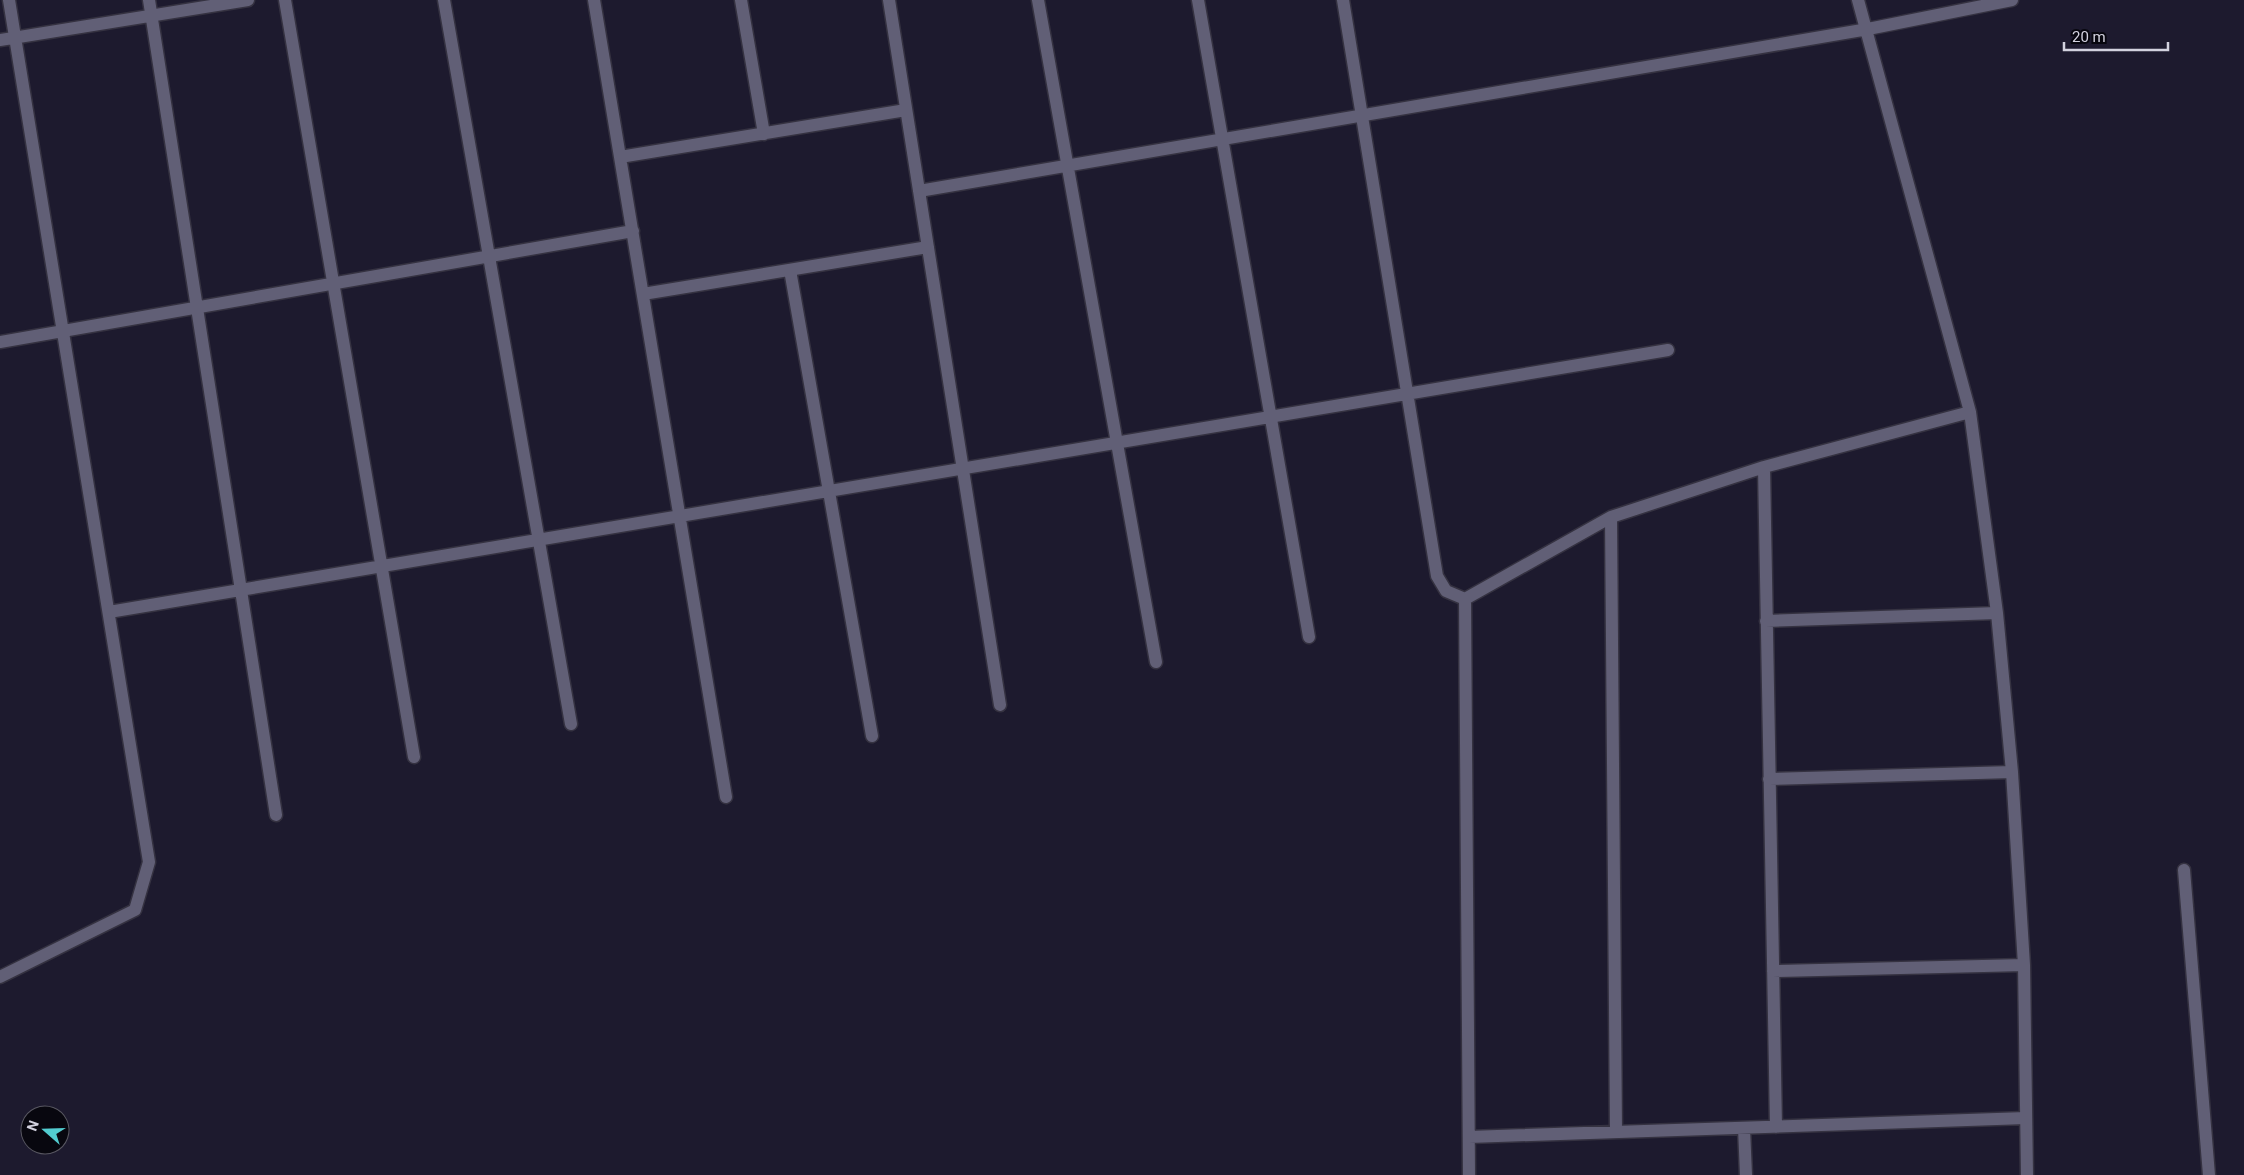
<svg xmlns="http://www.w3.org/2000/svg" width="2244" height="1175" font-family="Roboto,sans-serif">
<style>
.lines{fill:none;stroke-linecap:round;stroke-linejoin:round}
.street-casing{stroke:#353241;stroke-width:15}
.street{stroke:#615f76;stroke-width:12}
</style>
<rect width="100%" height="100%" fill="#1d1a2e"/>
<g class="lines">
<g class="street-casing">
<path id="street" d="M149,0L276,815
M285,0L414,757
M444,0L571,724
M594,0L726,797
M741,0L764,134
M889,0L1000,705
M1038,0L1156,662
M1198,0L1309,637
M1343,0L1437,576L1446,591L1465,599L1611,517L1764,467L1970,412
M1858,0L1970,412L1997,613L2012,772L2024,965L2027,1175
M0,40L248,0
M620,157L906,110
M919,191L1868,29L2012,0
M790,270L872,736
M643,294L928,247
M0,342L633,231
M1764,467L1776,1127
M1611,517L1616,1132
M1465,599L1469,1175
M109,612L1668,350
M1766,621L1997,613
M1769,779L2012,772
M2184,870L2209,1175
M1773,971L2024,965
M0,977L135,910L149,862L9,0
M1744,1128L1746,1175
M1469,1137L2026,1118"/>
</g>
<use href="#street" class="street"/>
</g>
<g transform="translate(45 1130) rotate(290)"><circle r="24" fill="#08070f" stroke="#595862"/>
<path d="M0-4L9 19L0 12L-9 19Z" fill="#52ccd0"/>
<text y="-8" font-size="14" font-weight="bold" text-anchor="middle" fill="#d3d2df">N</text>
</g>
<path d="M2064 42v8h104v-8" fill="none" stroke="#d3d2df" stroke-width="2.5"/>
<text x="2072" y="42" font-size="15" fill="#d3d2df" stroke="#08070f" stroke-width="4" paint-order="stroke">20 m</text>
</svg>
